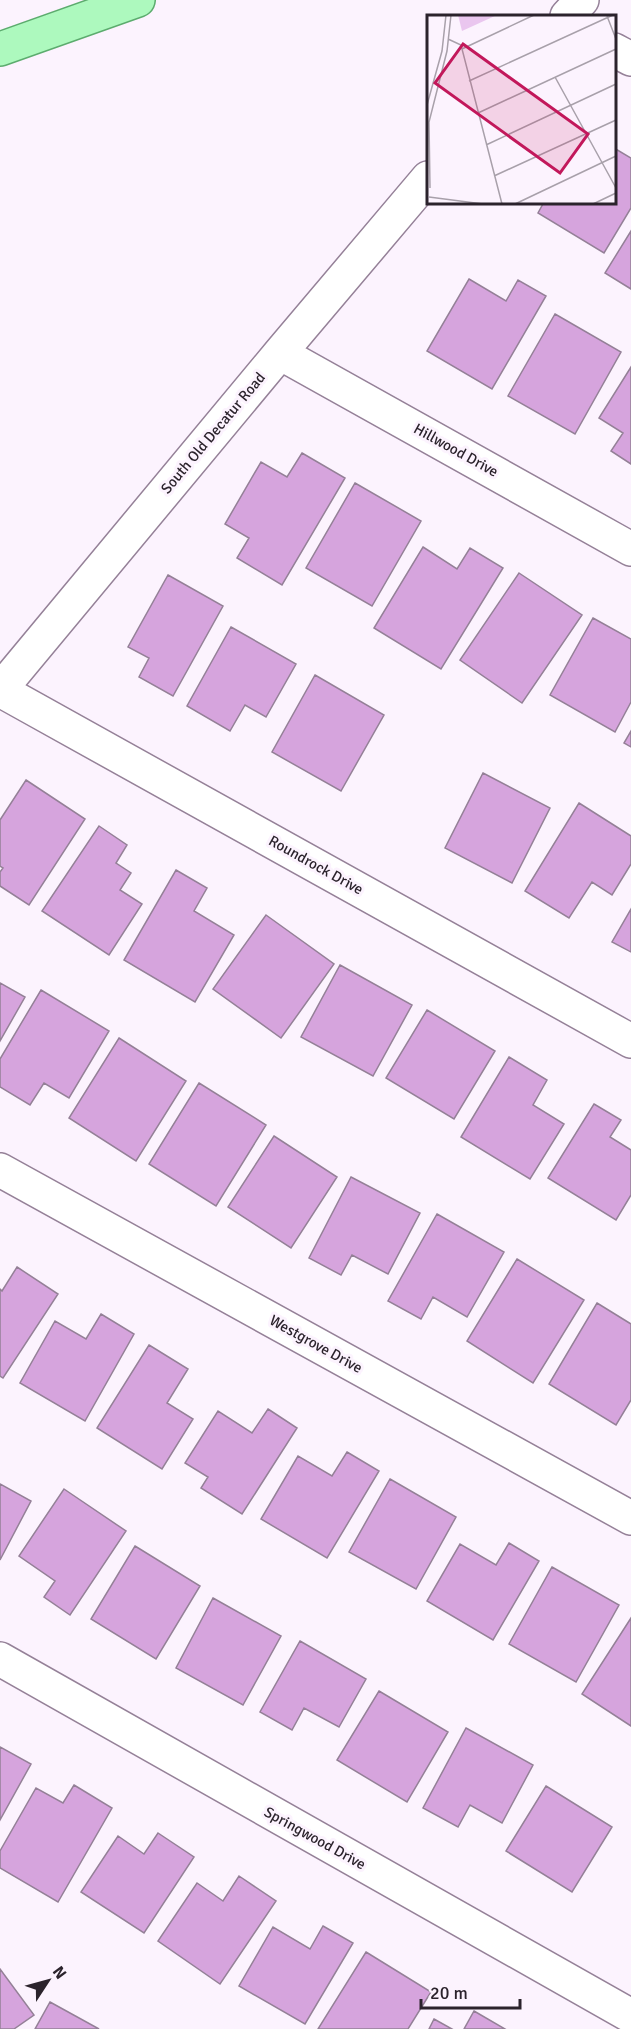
<svg xmlns="http://www.w3.org/2000/svg" width="631" height="2029" font-family="Signika,sans-serif">
<style>
.building{fill:#d6a4dd;stroke:#948097;stroke-width:1.5}
.lines{fill:none;stroke-linecap:round;stroke-linejoin:round}
.minor-casing{stroke:#958198;stroke-width:36}
.major-casing{stroke:#5cac6e;stroke-width:36}
.minor{stroke:#fff;stroke-width:33}
.major{stroke:#adf9be;stroke-width:33}
.labels{text-anchor:middle;dominant-baseline:central;stroke-width:6;stroke-linejoin:round;paint-order:stroke}
.street-label{font-size:15px;fill:#2b232c;stroke:#fcf3fe}
.inset-road{fill:none;stroke:#a8a0aa;stroke-width:1.5}
.view{fill:#c2185b;fill-opacity:0.15;stroke:#c2185b;stroke-width:3}
.inset-edge{fill:none;stroke:#2b232c;stroke-width:3}
</style>
<rect width="100%" height="100%" fill="#fcf3fe"/>
<path class="building" d="M614,148L631,158V208L604,253L538,213L544,202H614Z
M631,231V289L605,273Z
M469,279L506,301L518,280L546,296L492,389L427,351Z
M555,314L621,352L575,434L508,396Z
M631,367V464L611,451L623,433L599,418Z
M302,453L345,478L282,585L237,558L249,538L225,524L261,462L287,477Z
M355,483L421,521L372,606L306,568Z
M423,547L457,569L470,548L503,568L441,669L374,628Z
M519,573L582,615L522,703L460,660Z
M168,575L223,606L173,696L139,677L149,658L128,647Z
M593,618L631,639V702L615,732L550,695Z
M231,627L296,664L266,717L245,705L230,731L187,706Z
M315,675L384,715L341,791L272,752Z
M631,731V747L624,743Z
M483,773L550,808L512,883L445,848Z
M26,780L85,819L29,905L0,886V872L3,868L0,866V820Z
M579,803L631,836V864L612,895L592,882L569,918L525,891Z
M99,826L127,845L116,863L131,873L120,890L142,904L109,955L42,911Z
M176,870L207,888L194,911L234,935L195,1002L124,960Z
M631,909V952L612,942Z
M266,915L334,964L281,1038L213,989Z
M340,965L412,1005L373,1076L301,1037Z
M0,983L25,997L0,1041Z
M41,990L109,1031L69,1098L44,1083L30,1105L0,1087V1059Z
M427,1010L495,1051L454,1119L386,1078Z
M119,1038L186,1081L136,1161L69,1118Z
M509,1057L547,1080L533,1105L564,1124L530,1179L461,1137Z
M199,1083L266,1125L216,1206L149,1164Z
M594,1104L621,1120L610,1137L631,1150V1195L616,1220L548,1178Z
M274,1136L337,1177L291,1248L228,1207Z
M351,1177L420,1213L388,1274L352,1255L341,1275L309,1258Z
M437,1214L504,1252L467,1317L433,1297L421,1319L388,1301Z
M517,1259L584,1300L533,1383L467,1341Z
M17,1267L58,1294L3,1378L0,1376V1289L2,1291Z
M597,1303L631,1324V1400L616,1425L549,1384Z
M101,1314L134,1334L85,1421L20,1383L55,1321L86,1339Z
M149,1345L188,1369L167,1403L193,1419L162,1469L97,1428Z
M268,1409L297,1428L242,1514L201,1488L208,1477L185,1463L218,1411L252,1433Z
M347,1452L379,1471L327,1558L261,1519L298,1456L332,1476Z
M390,1479L456,1517L416,1589L349,1552Z
M0,1484L31,1501L0,1560Z
M64,1489L126,1531L70,1615L44,1597L55,1581L19,1556Z
M509,1543L539,1561L493,1640L427,1601L460,1544L496,1565Z
M135,1546L200,1586L156,1659L91,1619Z
M552,1567L619,1605L576,1682L509,1644Z
M213,1598L281,1636L243,1705L176,1668Z
M631,1618V1726L582,1694Z
M300,1641L366,1679L339,1727L304,1708L292,1730L260,1712Z
M379,1691L448,1732L407,1802L337,1760Z
M466,1728L533,1765L502,1823L470,1805L458,1827L423,1808Z
M0,1747L31,1764L0,1820Z
M74,1785L112,1808L58,1902L0,1868V1851L36,1788L63,1803Z
M546,1786L612,1827L572,1892L506,1851Z
M158,1833L194,1857L144,1933L81,1892L118,1836L144,1854Z
M239,1876L276,1901L220,1984L158,1941L197,1883L223,1901Z
M323,1926L353,1943L305,2024L239,1986L273,1927L310,1949Z
M366,1952L431,1992L408,2029H318Z
M0,1969L34,2015L14,2029H0Z
M50,2002L99,2029H35Z
M474,2011L505,2029H464Z
M434,2019L452,2029H429Z"/>
<g class="lines">
<g class="minor-casing">
<path id="minor" d="M567,16L582,0
M614,50L631,59
M280,353L631,549
M0,690L631,1041
M0,690L280,353L428,178
M0,1170L631,1518
M0,1659L631,2016"/>
</g>
<g class="major-casing">
<path id="major" d="M0,49L138,0"/>
</g>
<use href="#minor" class="minor"/>
<use href="#major" class="major"/>
</g>
<g class="labels">
<g class="street-label">
<text transform="translate(213 433) rotate(-50)">South Old Decatur Road</text>
<text transform="translate(456 450) rotate(29)">Hillwood Drive</text>
<text transform="translate(316 865) rotate(29)">Roundrock Drive</text>
<text transform="translate(316 1344) rotate(29)">Westgrove Drive</text>
<text transform="translate(315 1838) rotate(29)">Springwood Drive</text>
</g>
</g>
<g transform="translate(427 15)">
<rect width="189" height="189" fill="#fcf3fe"/>
<path d="M31,0H70L35,16Z" fill="#eac6ef"/>
<path class="inset-road" d="M180,1L189,24M21,24L34,30L75,189M35,34L107,0M128,62L189,173M42,66L186,0M0,90L15,36L19,0M51,98L189,34M59,130L189,69M67,161L189,105M3,173L2,107L20,36L24,0M2,182L56,189M88,189L189,141M166,189L189,178"/>
<path class="view" d="M36,29L161,119L133,158L8,68Z"/>
<rect width="189" height="189" class="inset-edge"/>
</g>
<g transform="translate(48 1981) rotate(54)" stroke="#fcf3fe" stroke-width="4.5" paint-order="stroke">
<path d="M0-4.5L10 22L0 15L-10 22Z" fill="#2b232c"/>
<text y="-9" font-size="16" font-weight="bold" text-anchor="middle" fill="#2b232c">N</text>
</g>
<path d="M421 1999v9h99v-9" fill="none" stroke="#2b232c" stroke-width="3"/>
<text x="430" y="1999" font-size="18" fill="#2b232c" stroke="#fcf3fe" stroke-width="4.5" paint-order="stroke">20 m</text>
</svg>
